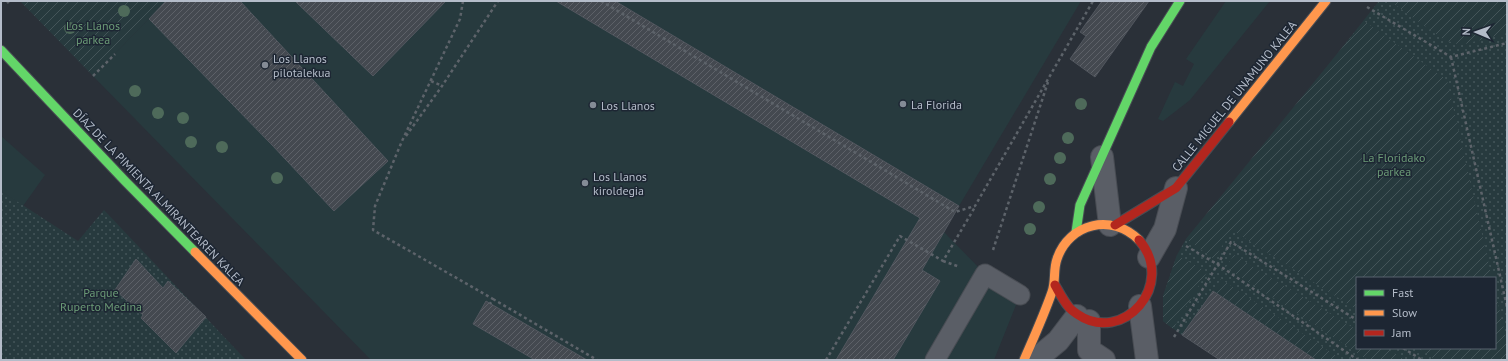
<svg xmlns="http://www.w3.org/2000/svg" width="1508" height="361" font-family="'PT Sans',sans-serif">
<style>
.grass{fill:#273a3e}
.park{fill:url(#park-dots);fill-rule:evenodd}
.garden{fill:url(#garden-furrows)}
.building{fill:url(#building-hatch);stroke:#52575f}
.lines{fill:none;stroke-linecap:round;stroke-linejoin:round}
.lane-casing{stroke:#484c53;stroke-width:21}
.street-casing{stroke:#484c53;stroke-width:24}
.fast-casing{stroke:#484c53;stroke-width:11}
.slow-casing{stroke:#484c53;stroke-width:11}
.jam-casing{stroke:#484c53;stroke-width:11}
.path{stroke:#5d636a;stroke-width:2.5;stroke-dasharray:3 3;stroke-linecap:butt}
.lane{stroke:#5a5e66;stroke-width:19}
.street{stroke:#5a5e66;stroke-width:22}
.fast{stroke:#63d668;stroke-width:9}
.slow{stroke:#ff974d;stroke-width:9}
.jam{stroke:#b3261e;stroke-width:9}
.tree{fill:#4e6a5a}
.poi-dot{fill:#848b96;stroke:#1d2633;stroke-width:1.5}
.labels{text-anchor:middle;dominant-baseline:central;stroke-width:3;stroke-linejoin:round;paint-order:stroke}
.park-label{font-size:12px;fill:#6b9a76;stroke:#1d2633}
.poi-label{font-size:12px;fill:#b4bcc9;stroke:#1d2633;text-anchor:start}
.street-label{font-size:12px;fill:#b4bcc9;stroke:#1d2633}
</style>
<defs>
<pattern id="park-dots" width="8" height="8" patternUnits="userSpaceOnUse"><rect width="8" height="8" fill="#273a3e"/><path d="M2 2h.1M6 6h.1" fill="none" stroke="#445559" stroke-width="1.8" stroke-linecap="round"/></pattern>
<pattern id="garden-furrows" width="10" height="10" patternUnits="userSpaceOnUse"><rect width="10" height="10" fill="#273a3e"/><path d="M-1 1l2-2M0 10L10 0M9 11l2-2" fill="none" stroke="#445559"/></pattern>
<pattern id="building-hatch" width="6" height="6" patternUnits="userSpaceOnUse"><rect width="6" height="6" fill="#444950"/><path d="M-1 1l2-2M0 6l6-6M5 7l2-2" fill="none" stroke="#5d6168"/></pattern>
</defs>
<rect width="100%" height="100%" fill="#2a3038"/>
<path class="grass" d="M166,1H556L944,232L985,274L1020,295L994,360H371L93,76Z
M615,1H1081L959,206Z
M1226,1H1270L1190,100L1163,121L1158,119L1175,82L1183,86L1194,64L1186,59Z
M1,136L45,175L23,206L1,191Z"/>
<path class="park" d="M1379,1H1507V360H1316L1213,291L1182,335L1163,321V296L1177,255L1186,239L1272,136ZM1357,278H1495V348H1357Z
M1,191L78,241L104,210L246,360H1Z"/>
<path class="garden" d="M20,1H166L93,76Z
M1390,1H1507V33L1461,45L1444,40Z
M1364,21L1447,80L1492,278H1357V310L1232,230L1214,259L1186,239Z
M1177,255L1207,272L1173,329L1163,321V296Z
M1234,255L1357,330V348H1386L1406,360H1368L1226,267Z
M1221,279L1342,360H1316L1213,291Z
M1495,290L1507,342V360H1436L1417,348H1495Z"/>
<path class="building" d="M166,1H240L388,161L334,211L272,145L149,19Z
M295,1H446L373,76Z
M556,1H615L959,206L922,270L940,281L893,360H836L920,218Z
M1102,1H1149L1095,77L1070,59L1086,36L1080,32Z
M136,259L163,288L168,281L206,317L176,353L141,318L143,315L115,290Z
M1213,291L1316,360H1220L1182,335Z
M486,301L587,360H535L473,324Z"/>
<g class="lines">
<g class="lane-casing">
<path id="lane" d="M935,360L985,274L1020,295"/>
</g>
<g class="street-casing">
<path id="street" d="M1102,157L1110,225
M1149,257L1165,229L1176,188
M1140,306L1147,360
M1089,321V350L1104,360
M1035,360L1058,341L1077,316"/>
</g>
<g class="fast-casing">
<path id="fast" d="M1,50L125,181L195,252
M1076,232L1080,205L1151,47L1180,1"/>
</g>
<g class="slow-casing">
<path id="slow" d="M1229,122L1326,1
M195,252L302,360
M1024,360C1034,337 1044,315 1052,292C1056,281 1053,270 1057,259C1069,223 1112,213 1139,240"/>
</g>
<g class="jam-casing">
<path id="jam" d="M1115,225L1176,188L1229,122
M1055,285C1059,292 1063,300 1068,306C1070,309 1074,312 1077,314C1123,346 1177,284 1139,240"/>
</g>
<path class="path" d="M463,1L460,19L402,141L375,206L373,230L493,299L490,304
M601,1L955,212L975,206L1093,1
M7,3L9,1
M1367,7L1451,57L1507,43
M1451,57L1507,307
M93,76L115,54
M431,81L442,86
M406,136L442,86L498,1
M1186,246L1217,264L1358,360
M993,250L1048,82
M943,261L960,267
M493,299L597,360
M1174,337L1231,242L1357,320
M1403,348L1422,360
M826,360L900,236L943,261L975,207"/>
<use href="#lane" class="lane"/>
<use href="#street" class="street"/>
<use href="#fast" class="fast"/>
<use href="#slow" class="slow"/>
<use href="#jam" class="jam"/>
</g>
<g class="tree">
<circle cx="124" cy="11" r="6"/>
<circle cx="70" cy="28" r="6"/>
<circle cx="135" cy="91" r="6"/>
<circle cx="1081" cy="104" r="6"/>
<circle cx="158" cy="113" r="6"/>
<circle cx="183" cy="118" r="6"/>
<circle cx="1068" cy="138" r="6"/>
<circle cx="191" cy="142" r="6"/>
<circle cx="222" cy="147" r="6"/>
<circle cx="1060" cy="158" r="6"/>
<circle cx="277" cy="178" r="6"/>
<circle cx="1050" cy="179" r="6"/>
<circle cx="1039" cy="207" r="6"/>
<circle cx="1030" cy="229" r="6"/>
</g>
<g class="poi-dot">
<circle cx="265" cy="65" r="4"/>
<circle cx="903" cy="104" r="4"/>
<circle cx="593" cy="105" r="4"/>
<circle cx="585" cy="183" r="4"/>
</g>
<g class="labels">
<g class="park-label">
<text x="93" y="25">Los Llanos<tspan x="93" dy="14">parkea</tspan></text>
<text x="1394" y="157">La Floridako<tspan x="1394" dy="14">parkea</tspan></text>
<text x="101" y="292">Parque<tspan x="101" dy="14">Ruperto Medina</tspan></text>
</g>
<g class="poi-label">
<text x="273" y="58">Los Llanos<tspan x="273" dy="14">pilotalekua</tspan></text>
<text x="911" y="104">La Florida</text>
<text x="601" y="105">Los Llanos</text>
<text x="593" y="176">Los Llanos<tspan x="593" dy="14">kiroldegia</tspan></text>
</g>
<g class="street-label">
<text transform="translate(1234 96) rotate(-51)">CALLE MIGUEL DE UNAMUNO KALEA</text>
<text transform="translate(159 197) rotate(46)">DÍAZ DE LA PIMIENTA ALMIRANTEAREN KALEA</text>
</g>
</g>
<rect width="1508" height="361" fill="none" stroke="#b4bcc9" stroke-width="4"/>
<rect x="1356" y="277" width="140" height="72" fill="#1d2633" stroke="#59626f"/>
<rect x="1364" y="290" width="20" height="6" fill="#63d668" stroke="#59626f"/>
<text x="1392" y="297" font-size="12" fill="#b4bcc9">Fast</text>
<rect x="1364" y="310" width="20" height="6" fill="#ff974d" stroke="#59626f"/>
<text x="1392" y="317" font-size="12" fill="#b4bcc9">Slow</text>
<rect x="1364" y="330" width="20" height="6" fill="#b3261e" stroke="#59626f"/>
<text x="1392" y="337" font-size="12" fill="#b4bcc9">Jam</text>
<g transform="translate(1476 32) rotate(272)" stroke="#1d2633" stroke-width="3" paint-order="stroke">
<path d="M0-3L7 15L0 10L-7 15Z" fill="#b4bcc9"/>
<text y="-6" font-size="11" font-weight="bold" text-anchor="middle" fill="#b4bcc9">N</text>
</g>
</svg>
